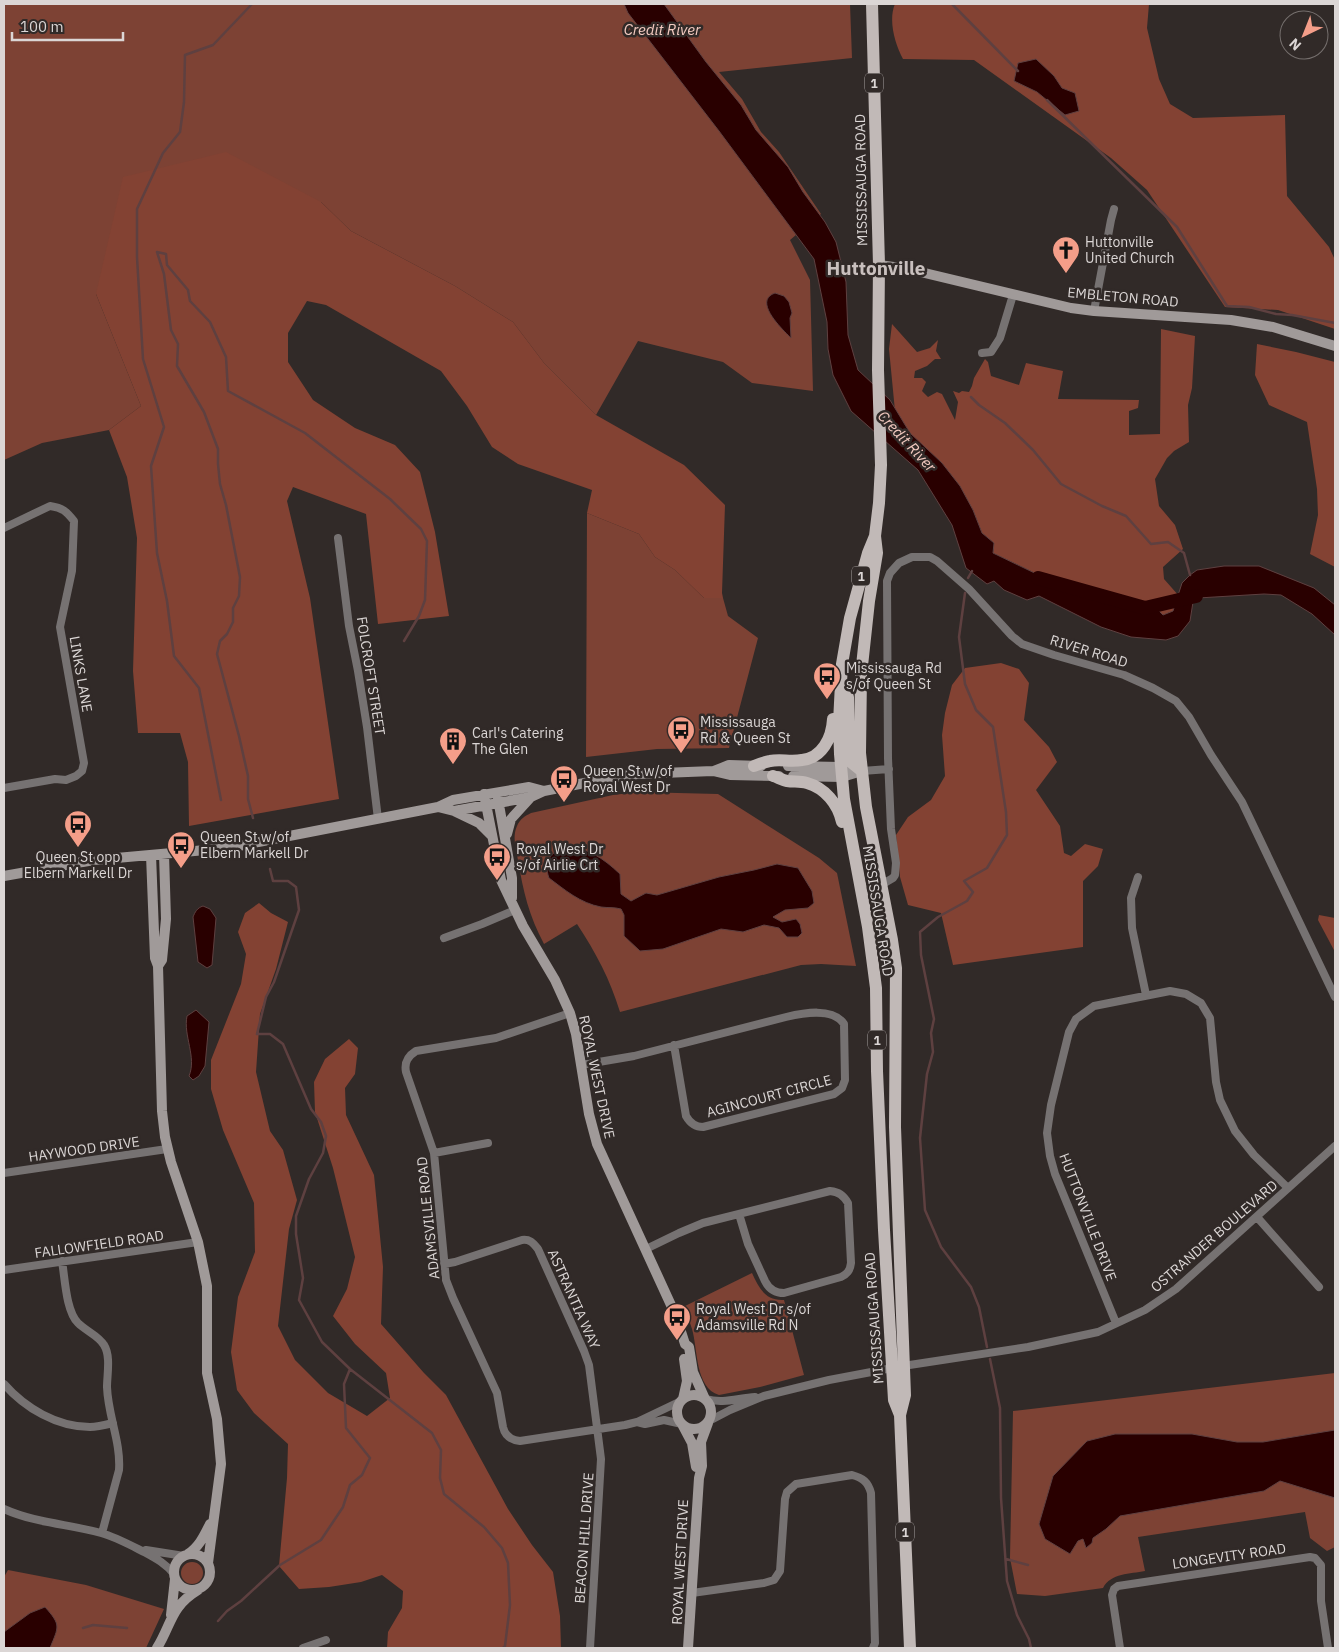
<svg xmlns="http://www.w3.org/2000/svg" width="1339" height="1652" font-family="'IBM Plex Sans',sans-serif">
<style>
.green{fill:#7d4234}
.forest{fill:#834233}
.water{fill:#290000;stroke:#5e4040}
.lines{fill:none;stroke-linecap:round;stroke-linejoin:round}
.stream{stroke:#5e4040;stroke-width:2.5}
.river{stroke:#290000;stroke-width:14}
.street{stroke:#767272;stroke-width:8}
.secondary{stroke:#a09a99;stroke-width:10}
.primary{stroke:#c1b9b7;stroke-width:12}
.labels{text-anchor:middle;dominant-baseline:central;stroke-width:5;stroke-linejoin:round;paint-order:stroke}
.shield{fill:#312a28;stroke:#a8a2a1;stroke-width:1}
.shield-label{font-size:12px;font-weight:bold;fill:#dbd6d5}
.street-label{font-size:14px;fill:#dbd6d5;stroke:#312a28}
.poi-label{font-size:14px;fill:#dbd6d5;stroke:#312a28;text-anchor:start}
.water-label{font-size:15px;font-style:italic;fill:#f3cac0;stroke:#312a28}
.district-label{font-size:19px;font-weight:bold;fill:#c9c0be;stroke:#312a28}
</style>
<rect width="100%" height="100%" fill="#312a28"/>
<path class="green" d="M4,4H850L852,58L719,72L742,99L761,132L779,152L821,214L790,240L810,280L813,391L752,383L723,362L638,341L596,415L544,363L513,322L455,286L351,231L321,202L96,294L141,406L109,430L42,443L4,460Z
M587,513L639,534L655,557L675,570L704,598H723L728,616L758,638L729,748L657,749L586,757Z
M638,792L718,794L819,858L837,873L856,966L821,964L801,965L620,1012C610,979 596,953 577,924L544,944C529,916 523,891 518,860C516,849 512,837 517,826C520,819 525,816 531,813L613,795Z
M752,1273C759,1288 765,1301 784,1300L804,1375L760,1387L719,1395C695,1388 698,1349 692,1329C690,1322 686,1314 683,1307Z
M1335,1373V1547L1327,1551L1310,1538L1305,1512L1138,1537L1145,1571C1130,1574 1111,1573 1103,1588L1045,1596L1017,1594L1010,1558L1013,1411Z
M181 1573a11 11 0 1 1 22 0a11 11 0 1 1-22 0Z
M8,1570L86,1585L164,1609L146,1648H4V1577Z"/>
<path class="forest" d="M895,4H1149L1147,28L1159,79L1170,104L1193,118L1285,115L1287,196L1329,247L1335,260V329L1278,310L1225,307L1147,190L1111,158L974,60L903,59C895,44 888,20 895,4Z
M226,152L321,202L351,231L455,286L513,322L544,363L596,415L684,465L725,505L722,593L723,598H704L675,570L655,557L639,534L587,513L592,490L518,464L492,447L467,406L441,371L326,305L307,301L288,333V362L313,400L355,428L395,445L420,472L435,532L449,616L378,624L366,514L293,487L287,501L310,598L339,799L189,826L188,762L180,733H138L133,671L137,538L127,477L109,430L141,406L96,294L123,177Z
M892,324L917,352L930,348L938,340L936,351L941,359H935L927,366L915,371L914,378H922L926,382L922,391L928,397L937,392L942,394L955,420L958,402L953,391L959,393L962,391L969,392L972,386L974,378L985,359L988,362L991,376L1019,385L1026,363L1063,371L1058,399L1139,400L1138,408L1129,411V435L1160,434L1161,329L1195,336L1192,388L1188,405L1189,442L1174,451L1167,458L1155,479L1159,506L1175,525L1183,549L1163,567L1164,579L1179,596L1173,612L1163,615L1158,610L1136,606L1099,591H1072L993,553L994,543L982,533L973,510L942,463L910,434L895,411L889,349Z
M1257,344L1296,352L1335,362V567L1310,554L1318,515L1317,489L1307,422L1269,405L1255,375Z
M1001,663L1019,669L1029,683L1024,720L1049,747L1057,762L1036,790L1060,826L1064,853L1071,856L1085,844L1103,849L1098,866L1083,881V947L953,965L941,913L908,905L900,877L896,835L908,817L931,800L945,776L942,735L945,713L952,685L965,668Z
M259,903L271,913L288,922L276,969L260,1014L256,1072L270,1131L283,1150L297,1200L289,1229L278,1326L295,1360L328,1393L367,1416L390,1398L386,1373L355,1344L333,1316L347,1289L355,1257L333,1168L315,1112L314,1082L325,1059L349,1039L358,1048L355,1074L345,1088L346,1115L374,1175L383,1267L381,1324L424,1373L446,1395L508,1509L532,1545L553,1572L560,1616L561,1648H387L388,1632L402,1608L403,1591L382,1575L361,1582L329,1587L299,1589L279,1566L287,1478L288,1444L254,1413L237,1390L231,1352L238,1297L255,1252L254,1203L223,1130L211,1089V1060L241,984L246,954L238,932L245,913Z
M1319,915L1335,918V952L1318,920Z"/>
<path class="water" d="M624,4H664L706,62L741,105L756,130L788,167L803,192L825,222L836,242L846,282L848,335L858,370L890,400L910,433L942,463L960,486L973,510L982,533L994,543L993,553L1072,591H1099L1136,606L1158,610L1163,615L1173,611L1182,583L1190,575L1197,570L1224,566H1259L1314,588L1335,605V635L1312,614L1281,595L1264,594L1198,598L1193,602L1190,621L1178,636L1166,640L1131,637L1101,627L1039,596L1027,600L1004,590L994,581L987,584L966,568L952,525L918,470L851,411L833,375L828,349L827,322L814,259L719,131L628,13Z
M1036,59L1054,76L1062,88L1075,93L1079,111L1065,115L1037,92L1014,81L1018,63Z
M775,293L784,296L789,302L792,313L790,318L791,338C783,330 752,301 775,293Z
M563,846C588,848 602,857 620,874L621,894L631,901L646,893L657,895L719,877L754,870L777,864L798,868L812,891L814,903L808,908L785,910L773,917L782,922L796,919L800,924L802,933L798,937H787L779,928L764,925L743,932L721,929L663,949L640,951L624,936V915L621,909C614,907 608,908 601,907C580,903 565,890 549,878C543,861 550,855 563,846Z
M203,906L210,909L216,918L212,965L207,968L198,962L193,917C195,912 197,908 203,906Z
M196,1010L209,1022L205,1066L199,1076L193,1080L189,1076C197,1057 183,1036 187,1016Z
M1335,1430V1498L1280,1481L1264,1491L1120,1516L1106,1529L1093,1538L1092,1543L1086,1548L1083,1539L1078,1541L1070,1554L1045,1539L1039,1524L1053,1476L1087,1441L1115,1434H1192L1237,1442H1263Z
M45,1607C61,1625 59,1626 50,1648H4V1632L30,1613Z"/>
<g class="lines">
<path class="stream" d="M952,4L1018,71
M1047,100L1177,227L1227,306L1249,307L1276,314L1292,315L1335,323
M157,252L164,274L171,330L178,344L177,366L204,412L218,449V464L220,484L226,505L240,577L239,596L233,608V622L227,634L220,641L217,654L239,736L248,776V799L253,818
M157,252L166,254L167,265L188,290L190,301L210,322L226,357L228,391L305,433L390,499L421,529L427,541L425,600L419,616L404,641
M971,397L979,405L1005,423L1033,450L1061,484L1102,506L1126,516L1151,544L1168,542L1184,553L1190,575
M968,578L972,571
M965,593L959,637L965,684L976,710L993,727L1006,812L1007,835L987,868L964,881L973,892L967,901L938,917L920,932L921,955L934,1019L931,1033L933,1052L927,1074L920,1138L925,1210L941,1247L971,1287L979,1307L987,1347
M221,800L199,688L174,656L167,601L157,553L151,466L164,427L143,359L137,257V209L163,153L180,132L184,102L185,55L213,45L252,4
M270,869L273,881H288L296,887L299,910L274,982L266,997L257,1034H270L283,1044L311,1109L321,1122L326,1136L323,1153L309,1179L296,1216V1234L303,1278L299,1300L322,1342L350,1369L432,1433L441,1450L440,1478L444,1494L484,1527L502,1548L508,1563L510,1605L505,1646L503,1648
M990,1359L1000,1408L1001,1498L1007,1581L1017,1615L1029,1639L1031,1648
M1006,1559L1028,1565
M218,1621L227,1611L241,1601L280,1565L321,1540L343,1507L350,1485L362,1475L370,1458L346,1428L344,1384L350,1369
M83,1628L93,1625L127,1628"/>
<path class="river" d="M1038,578L1145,608L1196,596"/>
<path class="street" d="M1094,311L1111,220L1114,209
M982,353L991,352L1000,338L1013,295
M4,528L50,506C63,508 66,511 74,521L72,571L60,627L84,763L82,771L76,776L66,780L55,779L4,788
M338,538L349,626L358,671L367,727L378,819
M862,771L889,769
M1138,877L1131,898L1132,928L1146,995
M881,885L893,878L895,875L896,863L891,829L888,758L887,581L890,573L899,563L912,557H930L937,561L969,589L1012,636L1022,644L1054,655L1124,675L1153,688L1176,701L1189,717L1211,755L1242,802L1335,997
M444,938L482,924L515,910
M570,1013L496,1038L416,1051C408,1056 404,1062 406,1072L434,1153L446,1280L453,1298L497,1393L503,1427C505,1436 511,1440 520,1441L625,1425L637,1422L681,1401
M581,1065L634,1056L786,1017C803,1013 833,1007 844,1024L845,1080L842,1088L834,1094L703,1127C695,1127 690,1123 686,1116L674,1045
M434,1153L488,1143
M4,1173L167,1149
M1257,1217L1319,1287
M646,1249L679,1233L703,1223L830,1191C839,1192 843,1195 848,1203L851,1263C850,1271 847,1274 841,1277L784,1293C775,1293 769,1289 765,1281L748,1244L739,1214
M62,1261C65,1279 66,1311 78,1323C86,1331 99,1336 104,1345C111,1356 107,1375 107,1387C108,1416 121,1442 119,1470L102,1533
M444,1264L455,1262L522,1240C530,1239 533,1243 538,1249L584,1351L589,1365L601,1459L590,1648
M4,1270L198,1242
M1116,1323L1055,1174L1050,1156L1047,1133L1051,1105L1069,1032L1076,1019L1094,1006L1170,991L1186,994L1201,1003L1210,1018L1216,1082L1220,1100L1235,1131L1254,1155L1288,1188
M4,1384C25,1408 57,1427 90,1427C97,1427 105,1425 113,1423
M706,1399C723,1404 738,1398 755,1397
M709,1421L730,1410L764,1396L829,1380L903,1366L1028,1347L1098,1332L1145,1310L1176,1289L1335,1146
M637,1422L645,1424L664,1420L682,1424
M4,1509C35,1523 68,1524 101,1533C116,1537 132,1546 146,1553C157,1559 166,1564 174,1574
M146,1550L184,1556
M692,1593L764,1583L774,1580L780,1571L785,1499L787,1492L796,1484L852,1475C863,1478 868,1482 871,1493L875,1643L873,1648
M303,1648L326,1640
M1120,1648L1112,1595L1114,1589L1118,1586L1310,1557L1315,1558L1321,1565V1601L1328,1648"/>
<path class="secondary" d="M879,265L908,269L1071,308L1094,311L1231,320L1273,327L1335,346
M788,766L841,767L848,768
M714,771L729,765L761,766
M793,776L842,777L862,771
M484,794L501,880L523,926L555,980L570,1013L576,1034L589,1114L597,1144L676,1316L685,1344L689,1347L693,1372L705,1399
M498,799L512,878V898
M438,807L454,811L531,797L544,791L615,777L637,774L713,771L730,775L779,776
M454,811L479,823L492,836
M507,834L511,819L531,797
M151,855L155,958L158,966L162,1111L165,1137L171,1162L198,1242L207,1286V1373L217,1419L221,1464L208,1563
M4,876L94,860L228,848L438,807L453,800L529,787L544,791
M158,966L162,960L166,919L164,854
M677 1412a17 17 0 1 1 34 0a17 17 0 1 1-34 0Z
M683,1399L687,1381L684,1359
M683,1426L692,1443L696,1467
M174 1572a18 18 0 1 1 36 0a18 18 0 1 1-36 0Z
M188,1554C199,1547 204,1536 210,1524
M171,1615L175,1579
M157,1648C172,1624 170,1607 198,1590
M688,1648L699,1478L702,1466L701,1442L708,1423"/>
<path class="primary" d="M872,4L879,265L878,370L881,465L879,503L875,536L868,553L850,618L842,664L839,722L840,754L844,799L868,927L876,988L877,1071L884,1230L894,1400L900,1415
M875,536L877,553L869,601L861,675L860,753L866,807L892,940L896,968L895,1127L905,1395L900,1415L910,1648
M848,697L849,756L851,762L862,771
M754,766C759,764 764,762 770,761C780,759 791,762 802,760C822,758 832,738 833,719
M773,776C777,777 782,780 787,781C794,782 800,781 807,783C825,788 838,804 842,822"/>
</g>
<defs>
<g id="church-pin" transform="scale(1.4375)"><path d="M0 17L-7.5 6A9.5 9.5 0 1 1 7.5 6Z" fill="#f49e89" stroke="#312a28"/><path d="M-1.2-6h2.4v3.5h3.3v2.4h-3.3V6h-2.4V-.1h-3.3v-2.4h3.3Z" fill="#111"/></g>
<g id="bus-pin" transform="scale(1.4375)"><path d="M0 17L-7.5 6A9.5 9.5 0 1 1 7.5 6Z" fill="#f49e89" stroke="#312a28"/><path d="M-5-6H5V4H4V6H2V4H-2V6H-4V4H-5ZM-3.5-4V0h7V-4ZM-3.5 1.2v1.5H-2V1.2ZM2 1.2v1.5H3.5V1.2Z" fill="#111"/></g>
<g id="building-pin" transform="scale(1.4375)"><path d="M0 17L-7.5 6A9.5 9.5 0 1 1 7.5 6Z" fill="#f49e89" stroke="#312a28"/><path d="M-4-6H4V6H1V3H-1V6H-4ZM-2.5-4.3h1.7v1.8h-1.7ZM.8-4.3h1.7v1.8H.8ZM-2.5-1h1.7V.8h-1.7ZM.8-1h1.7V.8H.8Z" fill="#111"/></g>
</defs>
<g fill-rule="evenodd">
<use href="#church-pin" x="1066" y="250"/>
<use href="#bus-pin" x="827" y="676"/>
<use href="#bus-pin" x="681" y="730"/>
<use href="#building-pin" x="453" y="741"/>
<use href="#bus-pin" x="564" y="779"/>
<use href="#bus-pin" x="78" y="824"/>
<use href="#bus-pin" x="181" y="845"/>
<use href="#bus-pin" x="497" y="857"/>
<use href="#bus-pin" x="677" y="1317"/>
</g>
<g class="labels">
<g class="shield">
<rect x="865" y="73.5" width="18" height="19" rx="4"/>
<rect x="852" y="566.5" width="18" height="19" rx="4"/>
<rect x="868" y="1030.5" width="18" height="19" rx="4"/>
<rect x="896" y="1522.5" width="18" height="19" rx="4"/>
</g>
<g class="shield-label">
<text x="874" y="83">1</text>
<text x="861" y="576">1</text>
<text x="877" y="1040">1</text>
<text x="905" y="1532">1</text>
</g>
<g class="street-label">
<text transform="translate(861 180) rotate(-91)">MISSISSAUGA ROAD</text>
<text transform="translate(1123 297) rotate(5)">EMBLETON ROAD</text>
<text transform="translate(1089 651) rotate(17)">RIVER ROAD</text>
<text transform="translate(81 674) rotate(80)">LINKS LANE</text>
<text transform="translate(371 676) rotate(81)">FOLCROFT STREET</text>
<text transform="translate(878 911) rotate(81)">MISSISSAUGA ROAD</text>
<text transform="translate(597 1077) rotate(78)">ROYAL WEST DRIVE</text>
<text transform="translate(769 1096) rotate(-15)">AGINCOURT CIRCLE</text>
<text transform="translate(84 1149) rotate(-8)">HAYWOOD DRIVE</text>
<text transform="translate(1088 1217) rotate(69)">HUTTONVILLE DRIVE</text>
<text transform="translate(428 1218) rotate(-96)">ADAMSVILLE ROAD</text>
<text transform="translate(1214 1236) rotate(-41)">OSTRANDER BOULEVARD</text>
<text transform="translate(99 1244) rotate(-8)">FALLOWFIELD ROAD</text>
<text transform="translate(574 1299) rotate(66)">ASTRANTIA WAY</text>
<text transform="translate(874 1318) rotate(-94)">MISSISSAUGA ROAD</text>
<text transform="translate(584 1538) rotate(-86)">BEACON HILL DRIVE</text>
<text transform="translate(1229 1556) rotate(-8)">LONGEVITY ROAD</text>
<text transform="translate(680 1562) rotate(-87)">ROYAL WEST DRIVE</text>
</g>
<g class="poi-label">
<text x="1085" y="242">Huttonville<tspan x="1085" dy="16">United Church</tspan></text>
<text x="846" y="668">Mississauga Rd<tspan x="846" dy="16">s/of Queen St</tspan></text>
<text x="700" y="722">Mississauga<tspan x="700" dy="16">Rd &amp; Queen St</tspan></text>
<text x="472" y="733">Carl's Catering<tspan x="472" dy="16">The Glen</tspan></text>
<text x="583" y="771">Queen St w/of<tspan x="583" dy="16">Royal West Dr</tspan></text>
<text x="200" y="837">Queen St w/of<tspan x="200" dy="16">Elbern Markell Dr</tspan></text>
<text x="516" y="849">Royal West Dr<tspan x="516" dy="16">s/of Airlie Crt</tspan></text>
<text x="78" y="857" text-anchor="middle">Queen St opp<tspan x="78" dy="16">Elbern Markell Dr</tspan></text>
<text x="696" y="1309">Royal West Dr s/of<tspan x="696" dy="16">Adamsville Rd N</tspan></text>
</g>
<g class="water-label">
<text x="662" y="29">Credit River</text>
<text transform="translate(907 441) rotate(47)">Credit River</text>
</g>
<g class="district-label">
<text x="876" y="268">Huttonville</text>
</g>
</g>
<rect width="1339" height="1652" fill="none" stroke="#dbd6d5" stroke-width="10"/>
<g transform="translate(1304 35) rotate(223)"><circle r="24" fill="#312a28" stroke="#756f6d"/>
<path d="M0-4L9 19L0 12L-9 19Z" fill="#f49e89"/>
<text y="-8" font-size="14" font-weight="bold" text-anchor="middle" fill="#dbd6d5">N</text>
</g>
<path d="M12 32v8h111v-8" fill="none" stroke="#dbd6d5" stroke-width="2.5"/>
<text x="20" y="32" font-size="15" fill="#dbd6d5" stroke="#312a28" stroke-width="4" paint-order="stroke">100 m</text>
</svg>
